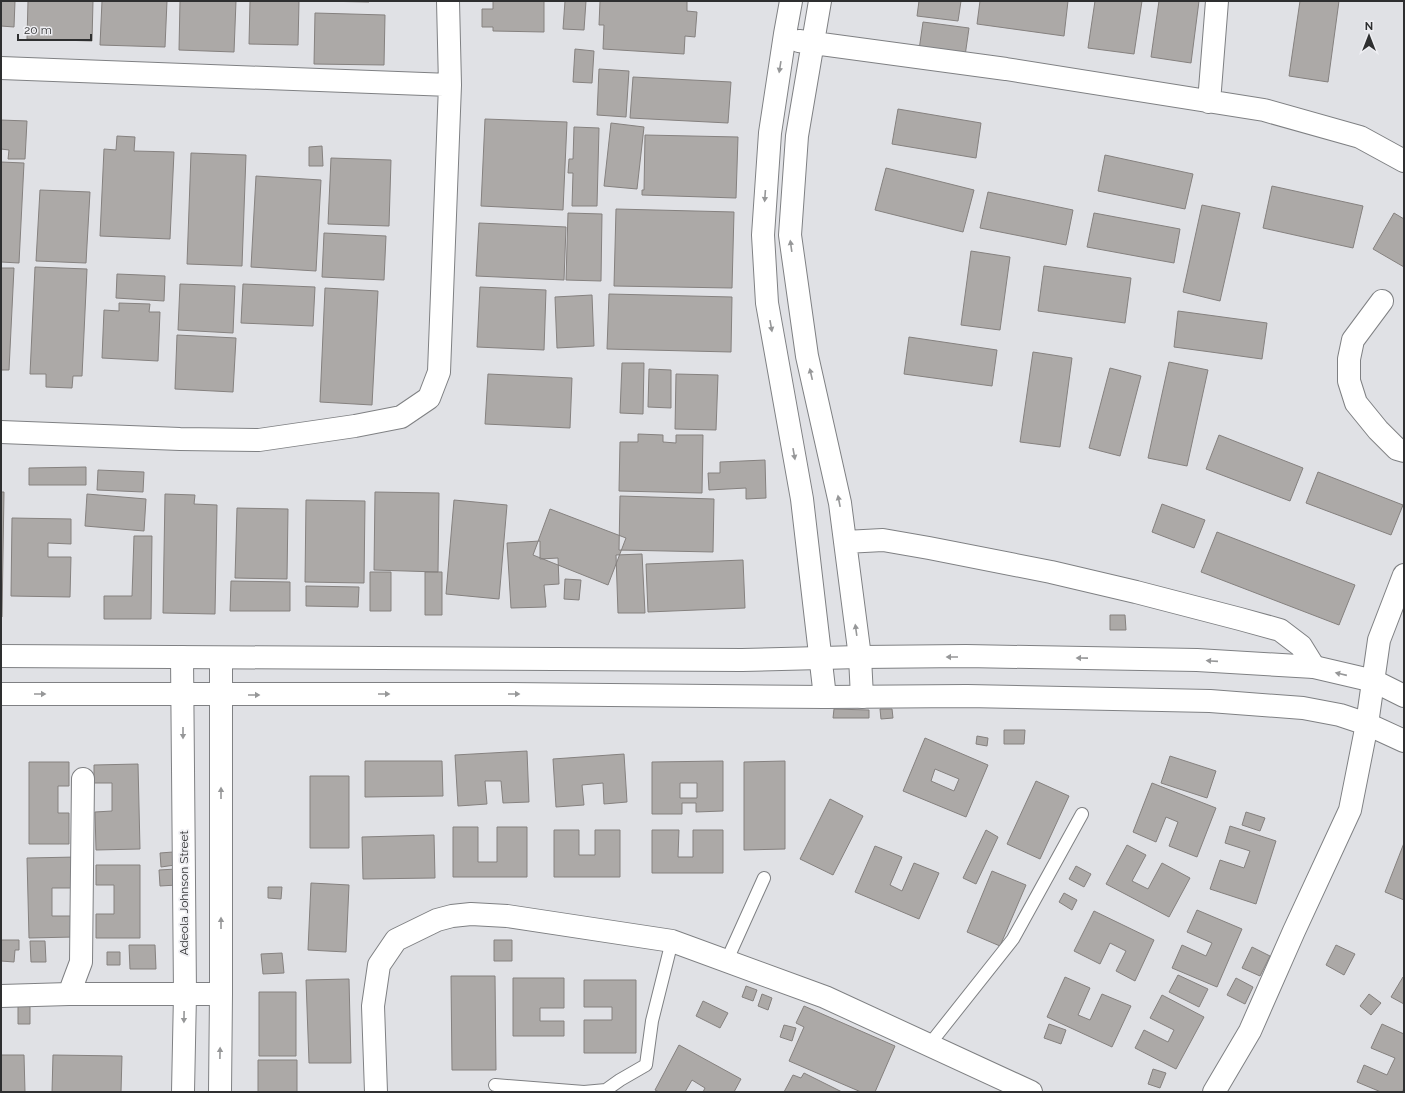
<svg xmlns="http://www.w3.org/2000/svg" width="1405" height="1093" font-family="Raleway,sans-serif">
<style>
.building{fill:#aca9a7;stroke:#85817f;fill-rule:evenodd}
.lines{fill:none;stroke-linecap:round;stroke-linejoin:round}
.service-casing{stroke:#7f8083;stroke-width:14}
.minor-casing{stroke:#7f8083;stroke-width:24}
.tertiary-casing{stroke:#7f8083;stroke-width:24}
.service{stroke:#fff;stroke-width:12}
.minor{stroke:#fff;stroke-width:22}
.tertiary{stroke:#fff;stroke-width:22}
.oneway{fill:#969798}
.labels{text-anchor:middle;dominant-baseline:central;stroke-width:3.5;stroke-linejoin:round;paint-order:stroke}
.street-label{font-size:12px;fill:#2e2f30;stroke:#eeeef2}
</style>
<rect width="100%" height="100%" fill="#e0e1e5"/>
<path class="building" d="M1,1H15L14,27L1,26Z
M28,1H93L92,41L27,39Z
M102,1H167L165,47L100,45Z
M180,1H236L234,52L179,50Z
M250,1H299L298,45L249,44Z
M318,1H369V2Z
M493,1H544V32L493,31V27H482V9H493Z
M565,1H586L584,30L563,29Z
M600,1H687V11L697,12L695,37L685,36L684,54L603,49L604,25H599Z
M919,1H961L958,21L917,16Z
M980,1H1068L1064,36L977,24Z
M1095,1H1142L1134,54L1088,48Z
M1159,1H1199L1191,63L1151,57Z
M1300,1H1339L1328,82L1289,76Z
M315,13L385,15L384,65L314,64Z
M923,22L969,28L965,56L919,50Z
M575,49L594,51L592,83L573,82Z
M599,69L629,71L626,117L597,115Z
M633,77L731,82L728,123L630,118Z
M898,109L981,123L976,158L892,144Z
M485,119L567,122L563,210L481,206Z
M1,120L27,121L25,159H8L9,150L1,149Z
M611,123L644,127L637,189L604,186Z
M574,127L599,128L597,206H572L573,173H568L569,159H573Z
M645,135L738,137L736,198L642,195V190H644Z
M117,136L135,137L134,151L174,152L170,239L100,236L104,149L116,150Z
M322,146L323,166H309V147Z
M191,153L246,155L242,266L187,264Z
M1105,155L1193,174L1185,209L1098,191Z
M331,158L391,160L389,226L328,224Z
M1,162L24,163L19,263L1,262Z
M886,168L974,190L963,232L875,210Z
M256,176L321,180L316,271L251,267Z
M1272,186L1363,206L1353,248L1263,228Z
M40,190L90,192L86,263L36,261Z
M988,192L1073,210L1066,245L980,228Z
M1202,205L1240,213L1220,301L1183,292Z
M616,209L734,212L732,288L614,286Z
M568,213L602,214L601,281L566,280Z
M1094,213L1180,229L1174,263L1087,247Z
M1394,213L1404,219V267L1373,249Z
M479,223L566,227L564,280L476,276Z
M324,233L386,236L384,280L322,277Z
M971,251L1010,257L1000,330L961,325Z
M1044,266L1131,278L1125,323L1038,311Z
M35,267L87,269L82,376H73L72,388L46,387V374H30Z
M1,268H14L9,370H1Z
M117,274L165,276L164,301L116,298Z
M180,284L235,286L233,333L178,330Z
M243,284L315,287L313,326L241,323Z
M480,287L546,290L544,350L477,347Z
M325,288L378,291L372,405L320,402Z
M609,294L732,297L731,352L607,349Z
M592,295L594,346L557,348L555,297Z
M119,303L150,304L149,312H160L158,361L102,358L104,310L119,311Z
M1178,311L1267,323L1262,359L1174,347Z
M177,335L236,338L233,392L175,389Z
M909,337L997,350L992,386L904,374Z
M1033,352L1072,358L1060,447L1020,442Z
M1169,362L1208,370L1187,466L1148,458Z
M622,363H644L643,414L620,413Z
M1110,368L1141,376L1120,456L1089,448Z
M649,369L671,370V408L648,407Z
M488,374L572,378L570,428L485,424Z
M676,374L718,375L716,430L675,429Z
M638,434L663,435V442L676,443V435H703L702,493L619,491L620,442H638Z
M1219,435L1303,468L1290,501L1206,469Z
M765,460L766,498L746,499V488L709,490L708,473H720V462Z
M86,467V485H29V468Z
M98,470L144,472L143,492L97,490Z
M1318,472L1403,505L1391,535L1306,503Z
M1,492H4L2,617H1Z
M375,492L439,493L438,572L374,570Z
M87,494L146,499L144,531L85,526Z
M165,494L195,495L194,504L217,505L215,614L163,613Z
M620,496L714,499L713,552L619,550Z
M306,500L365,501L364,583L305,582Z
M454,500L507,505L499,599L446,594Z
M1162,504L1205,520L1194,548L1152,532Z
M237,508L288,509L287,579L235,578Z
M550,509L626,538L608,585L533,555Z
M12,518L71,519V544L48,543V557H71L70,597L11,596Z
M1217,532L1355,585L1339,625L1201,572Z
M134,536H152L151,619H104V596H132Z
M540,541V559L558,558L559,584L544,585L546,607L511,608L507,543Z
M642,554L645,613H618L616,555Z
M743,560L745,608L648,612L646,564Z
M370,572H391V611H370Z
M425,572H442V615H425Z
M565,579L581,580L579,600L564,599Z
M231,581L290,582V611H230Z
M306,586L359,587L358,607L306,606Z
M1110,615H1125L1126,630H1110Z
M834,709L869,710V718H833Z
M880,709H892L893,718L881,719Z
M1004,730H1025L1024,744H1004Z
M977,736L988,738L987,746L976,744Z
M925,738L988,765L966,817L903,791ZM935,769L959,779L954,791L931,781Z
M527,751L529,802L503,803L501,781H485L487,804L458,806L455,755Z
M624,754L627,802L604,804L603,783L582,785L584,805L556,807L553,759Z
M1170,756L1216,771L1207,798L1161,783Z
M365,761H442L443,796L365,797Z
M723,761V811L696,812V803H682V814H652V762ZM680,783H697V798H680Z
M785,761V849L744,850V762Z
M29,762H69V786H58V813H69V844H29Z
M138,764L140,849L96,850L95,812L112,811V783H94V765Z
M310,776H349V848H310Z
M1036,781L1069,796L1040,859L1007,844Z
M1152,783L1216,808L1197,857L1169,846L1178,822L1166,817L1156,842L1133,832Z
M830,799L863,816L833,875L800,859Z
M1246,812L1265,818L1260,831L1242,825Z
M1230,826L1276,841L1256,904L1210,889L1220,860L1244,868L1250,851L1225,843Z
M453,827H478V862H497V827H527V877H453Z
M554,830H579V855H595V830H620V877H554Z
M652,830H679L678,857H693V830H723V873H652Z
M986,830L998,837L976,884L963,878Z
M434,835L435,878L363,879L362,837Z
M1404,843V900L1385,892Z
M1127,845L1146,855L1132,881L1148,889L1162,863L1190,878L1169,917L1106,884Z
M875,846L902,857L890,885L902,891L914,863L939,873L919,919L855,892Z
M173,852L175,865L161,867L160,853Z
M77,857V888H52V916H73L74,937L29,938L27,858Z
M96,865H140V938H96V914H114V885H96Z
M1076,866L1091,874L1084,887L1069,879Z
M176,869L177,885L160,886L159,870Z
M992,871L1026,885L1000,946L967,932Z
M311,883L349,885L346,952L308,950Z
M268,887H282L281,899L268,898Z
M1064,893L1077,900L1072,910L1059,902Z
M1197,910L1242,929L1217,987L1172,968L1182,945L1206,956L1212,943L1187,932Z
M1094,911L1154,940L1135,981L1116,971L1126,951L1110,943L1100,964L1074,951Z
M1,940H19V950H15L14,962L1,961Z
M494,940H512V961H494Z
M30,941H45L46,962H31Z
M129,945H155L156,969H130Z
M1336,945L1355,954L1344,975L1326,965Z
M1252,947L1270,956L1260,976L1242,968Z
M107,952H120V965H107Z
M282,953L284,973L263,974L261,954Z
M1178,975L1208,989L1199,1007L1169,992Z
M451,976H495L496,1070H452Z
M1065,977L1090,988L1078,1015L1090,1020L1102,994L1131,1006L1112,1047L1047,1017Z
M1403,977L1404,978V1004L1391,997Z
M513,978H564V1008H540V1021H564V1036H513Z
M1236,978L1253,987L1245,1004L1227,995Z
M349,979L351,1063H309L306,980Z
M584,980H636V1053H584V1020H612V1007H584Z
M746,986L757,990L753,1001L742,997Z
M259,992H296V1056H259Z
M762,994L772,998L768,1010L758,1006Z
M1369,994L1381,1003L1371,1015L1360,1006Z
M1162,995L1204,1017L1176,1069L1135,1048L1144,1030L1168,1042L1174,1030L1150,1018Z
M703,1001L728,1013L720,1028L696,1016Z
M18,1006H30V1024H18Z
M804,1006L895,1046L875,1092H861L789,1061L804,1027L796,1023Z
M1049,1024L1066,1030L1061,1044L1044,1038Z
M1382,1024L1404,1034V1088L1402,1092H1381L1357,1082L1364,1065L1387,1075L1395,1058L1371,1048Z
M784,1025L796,1028L792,1041L780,1037Z
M679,1045L741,1079L734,1092H703L705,1088L692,1080L685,1092H659L655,1090Z
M1,1055H24L25,1092H1Z
M53,1055L122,1056L121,1092H52Z
M258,1060H297V1092H258Z
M1153,1069L1166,1073L1160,1088L1148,1084Z
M804,1073L842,1092H784L793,1075L801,1078Z"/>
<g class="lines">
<g class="service-casing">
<path id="service" d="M727,960L764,878
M929,1045L1013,939L1082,814
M495,1085L584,1092L606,1090L620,1080L646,1065L652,1021L672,941"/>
</g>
<g class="minor-casing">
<path id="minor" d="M791,1L785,34L770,133L763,235L767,303L802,499L825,697
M820,1L797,136L790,235L807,356L840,503L860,657L862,697
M799,41L1006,69L1264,110L1360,137L1404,161
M1,68L450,85
M1209,102L1217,1
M1382,301L1353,340L1349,359V381L1356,403L1378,430L1397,449L1404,451
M1,432L180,439L259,440L355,426L401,417L429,398L439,372L450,85L448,1
M845,542L883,540L929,548L1051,572L1136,592L1240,619L1280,630L1301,646L1314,667
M182,657L185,994L183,1092
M69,994L81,962L83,779
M1,996L69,994H221
M220,1092L221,994V658
M376,1092L373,1006L379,965L396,940L437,920L452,916L471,914L507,916L672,941L825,997L1031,1092
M1214,1092L1250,1031L1294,931L1350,810L1367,724L1379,640L1404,575"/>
</g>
<g class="tertiary-casing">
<path id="tertiary" d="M1,656L742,660L860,657L966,656L1197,660L1314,667L1374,681L1404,696
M1,694H502L825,697L967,696L1210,701L1303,708L1340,715L1367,724L1404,741"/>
</g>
<use href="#service" class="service"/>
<use href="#minor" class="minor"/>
<use href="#tertiary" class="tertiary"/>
</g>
<defs><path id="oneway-solid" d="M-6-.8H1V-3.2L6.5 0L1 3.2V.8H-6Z"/></defs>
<g class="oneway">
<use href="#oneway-solid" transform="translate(780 67) rotate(99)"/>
<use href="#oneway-solid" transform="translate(765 196) rotate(94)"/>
<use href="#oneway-solid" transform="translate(791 246) rotate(-98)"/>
<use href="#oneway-solid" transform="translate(771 326) rotate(80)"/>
<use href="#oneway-solid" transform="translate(811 374) rotate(-103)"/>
<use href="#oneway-solid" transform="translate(794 454) rotate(80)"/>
<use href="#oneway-solid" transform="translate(839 501) rotate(-101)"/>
<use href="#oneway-solid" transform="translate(856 630) rotate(-98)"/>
<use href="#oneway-solid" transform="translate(952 657) rotate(180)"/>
<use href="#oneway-solid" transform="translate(1082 658) rotate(-179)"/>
<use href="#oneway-solid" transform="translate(1212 661) rotate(-176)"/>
<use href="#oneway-solid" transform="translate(1341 674) rotate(-167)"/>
<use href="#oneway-solid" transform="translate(40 694)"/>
<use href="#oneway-solid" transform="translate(384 694)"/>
<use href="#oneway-solid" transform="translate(514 694)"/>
<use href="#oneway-solid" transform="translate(254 695)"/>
<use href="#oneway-solid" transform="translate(183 733) rotate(90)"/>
<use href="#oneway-solid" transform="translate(221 793) rotate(-90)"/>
<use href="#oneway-solid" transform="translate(221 923) rotate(-90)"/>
<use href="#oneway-solid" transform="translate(184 1017) rotate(91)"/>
<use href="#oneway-solid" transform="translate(220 1053) rotate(-89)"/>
</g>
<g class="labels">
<g class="street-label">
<text transform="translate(184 893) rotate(-90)">Adeola Johnson Street</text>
</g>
</g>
<rect width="1405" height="1093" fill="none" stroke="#2e2f30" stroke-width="4"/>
<g transform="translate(1369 36)" stroke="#eeeef2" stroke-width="3" paint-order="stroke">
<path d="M0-3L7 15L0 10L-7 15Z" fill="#2e2f30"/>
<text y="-6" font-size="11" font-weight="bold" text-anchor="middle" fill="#2e2f30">N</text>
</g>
<path d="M18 34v6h73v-6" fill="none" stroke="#2e2f30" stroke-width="2"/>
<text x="24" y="34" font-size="12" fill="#2e2f30" stroke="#eeeef2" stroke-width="3" paint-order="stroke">20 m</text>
</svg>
